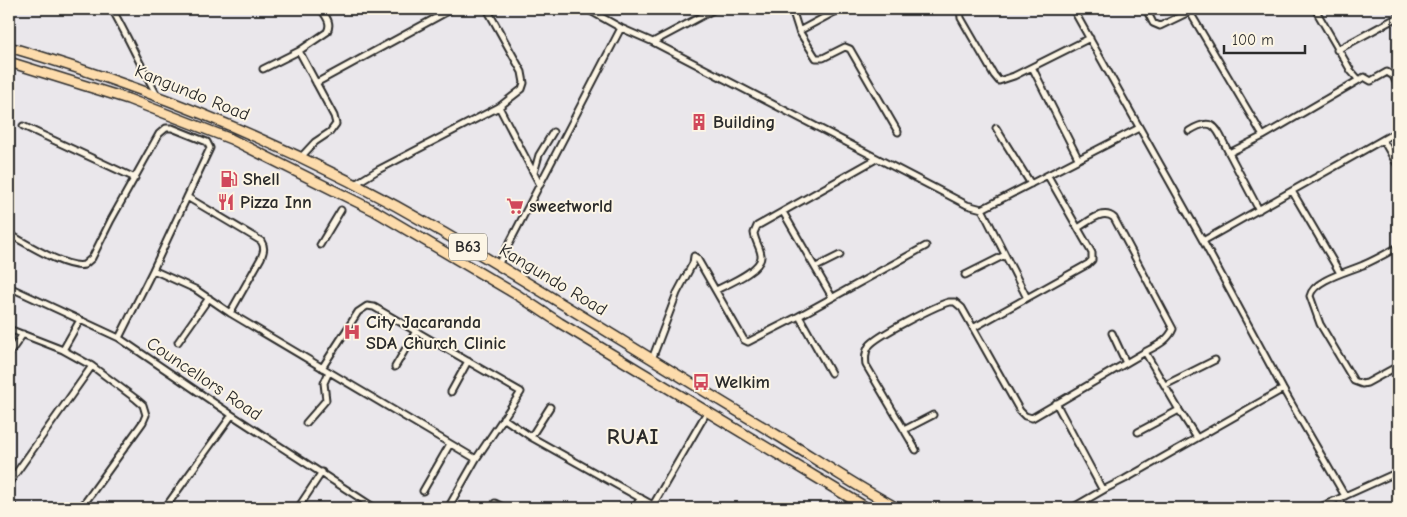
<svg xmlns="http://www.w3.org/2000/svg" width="1407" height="517" font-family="'Comic Neue',sans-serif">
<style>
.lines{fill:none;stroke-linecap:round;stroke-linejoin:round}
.minor-casing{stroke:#2b2b2b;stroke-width:9}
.trunk-casing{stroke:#2b2b2b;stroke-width:12}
.minor{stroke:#fcf5e5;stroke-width:5}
.trunk{stroke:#fddcac;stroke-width:9}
.labels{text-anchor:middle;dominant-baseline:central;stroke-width:4;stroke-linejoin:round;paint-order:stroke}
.shield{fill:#fcf5e5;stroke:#6a6863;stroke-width:1}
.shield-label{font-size:16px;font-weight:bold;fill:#2b2b2b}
.street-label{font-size:18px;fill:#2b2b2b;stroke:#fcf5e5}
.poi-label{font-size:18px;font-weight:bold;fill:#2b2b2b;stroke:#fcf5e5;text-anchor:start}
.district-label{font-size:22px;font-weight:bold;letter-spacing:1px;fill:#2b2b2b;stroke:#fcf5e5}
</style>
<rect width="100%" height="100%" fill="#eae7eb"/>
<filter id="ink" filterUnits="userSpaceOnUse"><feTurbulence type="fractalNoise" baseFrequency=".02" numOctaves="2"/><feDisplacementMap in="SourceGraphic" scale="10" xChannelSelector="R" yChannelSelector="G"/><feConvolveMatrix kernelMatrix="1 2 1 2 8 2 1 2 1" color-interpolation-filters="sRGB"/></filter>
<g filter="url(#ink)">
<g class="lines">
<g class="minor-casing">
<path id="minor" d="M112,9C128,37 141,67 157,95
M587,9L621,28L653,42L948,195L967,205L982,209L1139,128
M792,9L799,31L816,58H823L845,47L850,49L898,132
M960,9L961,18L994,75L999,81L1014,76L1090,38
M1073,9L1203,241L1283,389L1345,496
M1146,9L1153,23L1160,26L1189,12
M1188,9L1263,136L1359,80
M1315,9L1351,71L1359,80L1364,77L1371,81L1387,72L1393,76L1398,86
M799,31L840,9
M653,42L715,9
M1337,50L1398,17
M299,51L334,116L336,124L330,132L315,142L301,157
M1032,67L1078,158
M263,69L299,51L327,32C332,23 326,17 321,9
M316,83L452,9
M499,107L540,185
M23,126L135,178
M996,128L1031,184
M1189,131C1216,114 1217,131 1229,153
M1383,140L1398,166
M534,173L539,155L553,132
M355,184L378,170L499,107L522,89L524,83L522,72L487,9
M1292,191L1340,273
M187,197L261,241C265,247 264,251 261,258L230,313
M982,209L1027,298
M1259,210L1229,153L1263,136
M783,212L832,297
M1078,228C1088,222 1103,208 1114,218L1173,329C1168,341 1156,346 1145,352
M9,234C26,243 66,269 84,265L92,258L111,220L159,134L166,128H172L207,142L210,148L153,270
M1203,241L1398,131
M320,245L341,210
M1398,247C1387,253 1375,260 1363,265C1350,271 1313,280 1310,296L1320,324L1354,381L1362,384L1367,383L1398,366
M498,265L621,28
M816,267L840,255
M965,275L1005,255
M9,287L119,338L232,415L375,508
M716,290C728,284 763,270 761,255C760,247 755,241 754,233L757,226L876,159
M799,316L831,373
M973,328L1088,264L1092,260V253L1048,176
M9,329L63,350L92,366L9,483
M1112,333L1126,363
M119,338L153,270L195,289L230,313L476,459L521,392L374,307L367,306L358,312L322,368
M178,342L209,298
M63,350L80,320
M9,354L23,334
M652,359L677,293L693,263L694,256L697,258L744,340L748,342L799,316L926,246
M395,367L416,331
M1165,385L1215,360
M451,392L468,361
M1056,403L1101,487L1105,489L1125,479L1283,389
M503,418L531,437L658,508
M306,423L326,400L324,383L329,372
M904,430L933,415
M1138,432L1179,410
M531,437L550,407
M916,450L866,365C865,358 865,352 869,346C876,336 935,306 949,302H955L962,308L1020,411L1025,416L1032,418L1145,352L1179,410L1197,438
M423,491L450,444
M1339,499L1344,508
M9,500L14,508
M495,503L505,508
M653,505L704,417
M81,508L143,422L146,415L143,405L136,399L92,366
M165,508L232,415
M298,508L322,472
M448,508L476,459
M634,508L641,498
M1072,508L1105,489
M1318,508L1398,472"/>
</g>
<g class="trunk-casing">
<path id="trunk" d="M9,47C161,91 307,153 444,233C557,299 668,370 780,437C819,461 857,487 897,508
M9,62L128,99L231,139L375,211L519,296L560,323L867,508"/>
</g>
<use href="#minor" class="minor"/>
<use href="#trunk" class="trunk"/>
</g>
</g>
<defs>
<g id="building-bare" transform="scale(1.35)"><path d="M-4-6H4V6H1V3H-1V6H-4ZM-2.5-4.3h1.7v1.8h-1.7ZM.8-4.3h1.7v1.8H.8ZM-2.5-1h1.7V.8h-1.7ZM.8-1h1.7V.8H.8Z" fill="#d1495b" stroke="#fcf5e5" stroke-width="2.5" paint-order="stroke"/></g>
<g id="fuel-bare" transform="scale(1.35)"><path d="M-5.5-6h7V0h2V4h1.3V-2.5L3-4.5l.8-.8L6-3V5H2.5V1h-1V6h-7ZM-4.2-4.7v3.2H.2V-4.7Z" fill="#d1495b" stroke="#fcf5e5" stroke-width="2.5" paint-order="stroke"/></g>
<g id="restaurant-bare" transform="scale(1.35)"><path d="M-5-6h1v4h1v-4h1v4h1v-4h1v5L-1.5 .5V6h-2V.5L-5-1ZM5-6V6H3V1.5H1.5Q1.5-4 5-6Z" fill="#d1495b" stroke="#fcf5e5" stroke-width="2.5" paint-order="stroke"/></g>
<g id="supermarket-bare" transform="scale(1.35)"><path d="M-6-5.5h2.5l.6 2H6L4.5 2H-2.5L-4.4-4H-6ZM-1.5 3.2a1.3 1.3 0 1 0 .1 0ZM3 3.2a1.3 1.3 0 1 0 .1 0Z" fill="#d1495b" stroke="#fcf5e5" stroke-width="2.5" paint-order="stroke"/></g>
<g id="hospital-bare" transform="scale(1.35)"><path d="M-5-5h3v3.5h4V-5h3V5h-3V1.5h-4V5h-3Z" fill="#d1495b" stroke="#fcf5e5" stroke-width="2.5" paint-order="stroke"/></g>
<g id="bus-bare" transform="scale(1.35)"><path d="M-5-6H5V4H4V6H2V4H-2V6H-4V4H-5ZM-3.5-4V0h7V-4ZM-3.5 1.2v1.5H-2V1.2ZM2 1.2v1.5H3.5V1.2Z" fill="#d1495b" stroke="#fcf5e5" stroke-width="2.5" paint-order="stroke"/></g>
</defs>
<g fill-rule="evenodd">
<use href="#building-bare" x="699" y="122"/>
<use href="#fuel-bare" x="229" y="179"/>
<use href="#restaurant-bare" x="226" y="202"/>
<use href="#supermarket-bare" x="515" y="206"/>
<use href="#hospital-bare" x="352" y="332"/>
<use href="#bus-bare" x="701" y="382"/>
</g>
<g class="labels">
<rect class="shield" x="449" y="233.5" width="38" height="27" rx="4"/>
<g class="shield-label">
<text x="468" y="247">B63</text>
</g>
<g class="street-label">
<text transform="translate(192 93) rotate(22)">Kangundo Road</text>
<text transform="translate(553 280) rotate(31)">Kangundo Road</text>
<text transform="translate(204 379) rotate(34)">Councellors Road</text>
</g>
<g class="poi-label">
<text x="713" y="122">Building</text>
<text x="243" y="179">Shell</text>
<text x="240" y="202">Pizza Inn</text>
<text x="529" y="206">sweetworld</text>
<text x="366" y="322">City Jacaranda<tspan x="366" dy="21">SDA Church Clinic</tspan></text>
<text x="715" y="382">Welkim</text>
</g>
<g class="district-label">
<text x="633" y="437">RUAI</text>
</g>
</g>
<rect width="1407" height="517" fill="none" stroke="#fcf5e5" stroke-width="30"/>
<rect x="15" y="15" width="1377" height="487" fill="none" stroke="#2b2b2b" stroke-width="2" filter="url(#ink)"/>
<path d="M1224 45v8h81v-8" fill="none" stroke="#2b2b2b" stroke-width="2.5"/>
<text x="1232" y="45" font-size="15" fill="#2b2b2b" stroke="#fcf5e5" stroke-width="4" paint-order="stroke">100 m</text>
</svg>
